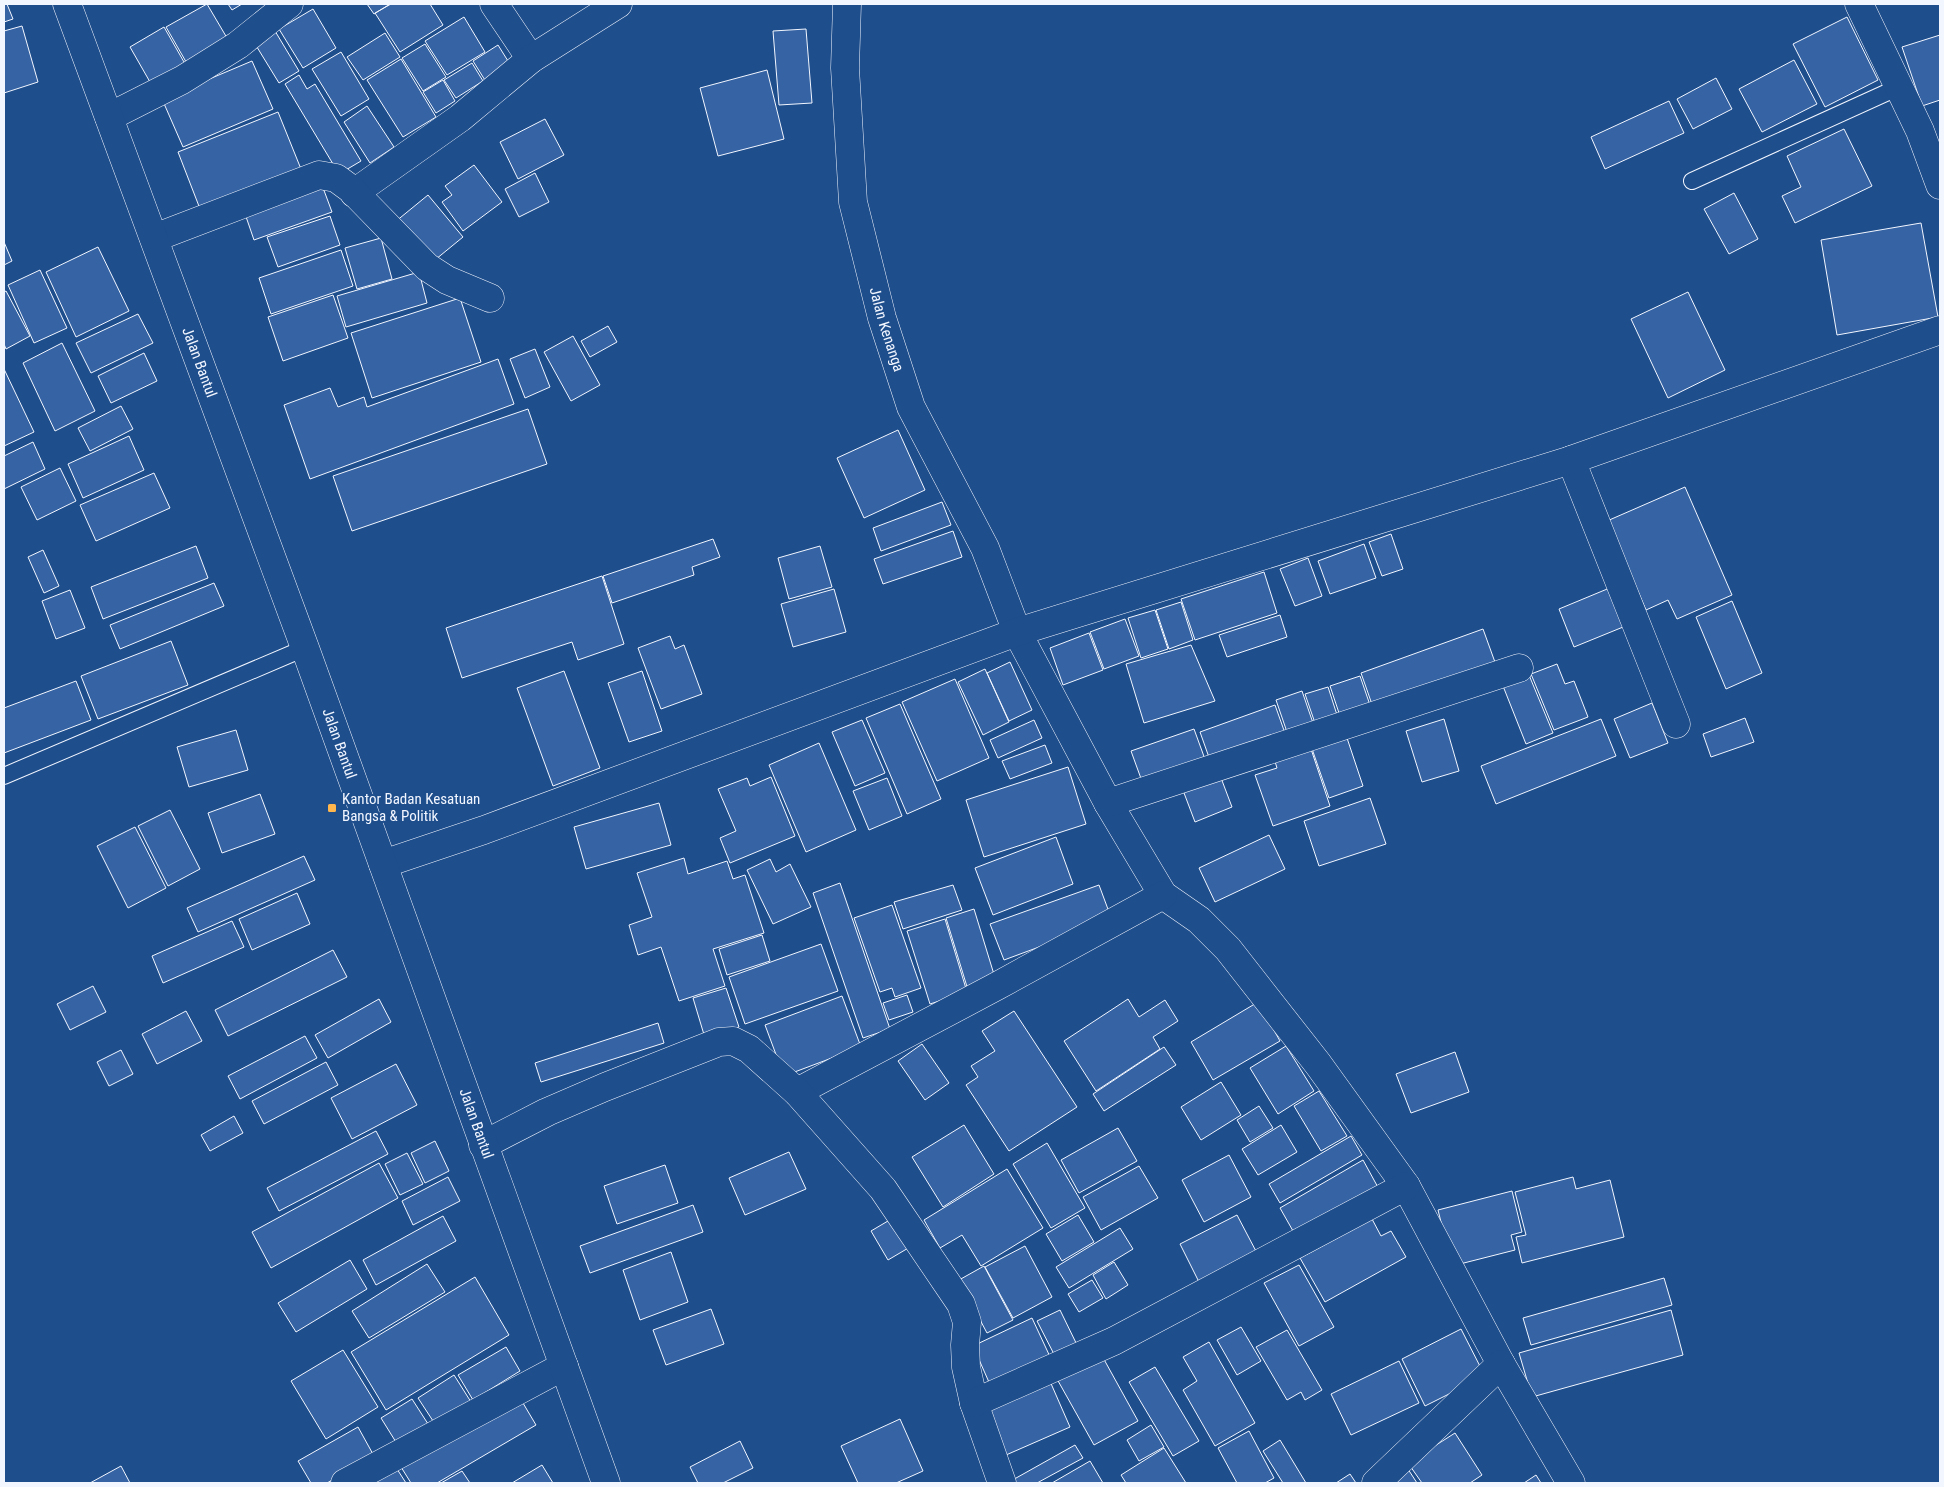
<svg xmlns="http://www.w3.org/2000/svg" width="1944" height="1487" font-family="'Roboto Condensed',sans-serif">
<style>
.building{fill:#3563a3;stroke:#f2f6ff}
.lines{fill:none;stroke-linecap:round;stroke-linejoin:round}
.lane-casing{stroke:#f2f6ff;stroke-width:18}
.street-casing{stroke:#f2f6ff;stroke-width:29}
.primary-casing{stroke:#f2f6ff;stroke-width:29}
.lane{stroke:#1f4e8c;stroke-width:16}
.street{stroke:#1f4e8c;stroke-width:28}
.primary{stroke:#1f4e8c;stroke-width:28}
.poi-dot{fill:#ffb74d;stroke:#1f4e8c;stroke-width:2}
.labels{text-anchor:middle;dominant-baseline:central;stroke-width:4;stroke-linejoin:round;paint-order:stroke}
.street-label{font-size:15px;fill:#f2f6ff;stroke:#1f4e8c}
.poi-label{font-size:15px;fill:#f2f6ff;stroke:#1f4e8c;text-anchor:start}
</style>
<rect width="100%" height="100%" fill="#1f4e8c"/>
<path class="building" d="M4,4H7L13,19L4,22Z
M207,4L230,43L189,67L166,27Z
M228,4H242L232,10Z
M367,4H390L374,14Z
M391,4H430L443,25L400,52L375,13Z
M313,9L336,48L303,68L279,29Z
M464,17L485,52L447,75L425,41Z
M1847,17L1878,80L1825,107L1793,44Z
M22,26L38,82L4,93V31Z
M272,26L299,71L279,83L252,39Z
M164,27L188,69L154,89L130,47Z
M806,29L812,103L779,105L773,31Z
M385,33L400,57L363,80L347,57Z
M1940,35V100L1922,106L1902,47Z
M425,44L446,77L423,91L402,58Z
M498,45L513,69L488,85L473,61Z
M341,52L369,99L341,116L312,69Z
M401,59L436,117L403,137L367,80Z
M1794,60L1817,104L1762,132L1739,89Z
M252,61L273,109L183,147L162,99Z
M472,63L483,81L456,98L444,80Z
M767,70L784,139L718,156L700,88Z
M299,75L307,89L315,84L361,161L339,174L285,84Z
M1716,78L1732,109L1693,129L1677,99Z
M443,80L455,101L436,113L423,92Z
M1669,101L1684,133L1605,169L1591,137Z
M367,106L394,147L370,163L344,122Z
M278,112L303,174L202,214L178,152Z
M545,119L564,155L518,179L500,142Z
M1844,129L1872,186L1795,223L1782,196L1801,187L1787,156Z
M474,165L502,202L463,231L442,202L452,195L445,186Z
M535,173L549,202L519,217L505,189Z
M319,177L332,212L254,240L242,205Z
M1734,193L1758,239L1729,254L1704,209Z
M428,195L463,237L430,264L395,222Z
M330,216L340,245L278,267L267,237Z
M1921,223L1938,317L1837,335L1821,240Z
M381,238L392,279L357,289L345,248Z
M4,242L12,261L4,265Z
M98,247L129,311L76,337L46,272Z
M341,250L353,286L271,314L259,278Z
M40,270L67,328L34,343L8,285Z
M419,272L427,303L346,327L337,296Z
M6,291L30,336L6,349L4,344V292Z
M1688,292L1725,370L1668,398L1631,319Z
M333,295L348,338L283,361L268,317Z
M460,298L481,362L372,398L351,333Z
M138,314L153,343L91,373L76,343Z
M608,326L617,342L590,357L581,341Z
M573,336L600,385L571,401L544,352Z
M62,343L95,411L55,431L23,363Z
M535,349L550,387L525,398L510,359Z
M144,353L157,381L111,403L98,376Z
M498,359L514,404L310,479L284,405L330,388L338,407L364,397L367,407Z
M4,369L34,432L4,446Z
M121,406L133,429L90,451L78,428Z
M528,409L547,464L352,531L333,476Z
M898,430L925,490L864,518L837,458Z
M129,436L144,470L83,498L68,464Z
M33,442L45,469L4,489V456Z
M60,468L76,501L37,520L21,487Z
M154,473L170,508L96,541L80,505Z
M1685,487L1732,595L1677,619L1668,600L1646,610L1607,521Z
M942,502L951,525L881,551L873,528Z
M953,531L962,557L883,584L874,559Z
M1391,534L1403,569L1382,576L1369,542Z
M713,539L720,557L692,567L694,575L612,603L603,576Z
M1364,544L1376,578L1330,594L1318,561Z
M196,546L208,578L103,619L91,587Z
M820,546L832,587L789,599L778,558Z
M43,550L59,586L44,593L28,557Z
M1308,558L1322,596L1295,606L1280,569Z
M1264,572L1277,613L1195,640L1181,599Z
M602,576L624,644L578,660L572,642L462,678L446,628Z
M214,583L224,606L120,649L110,625Z
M1612,587L1628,625L1574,647L1559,609Z
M834,589L846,632L793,647L781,604Z
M70,590L85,628L56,639L42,601Z
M1732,601L1762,673L1726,689L1696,617Z
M1181,602L1193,640L1169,649L1156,610Z
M1155,610L1168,649L1141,658L1128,618Z
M1280,615L1287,637L1227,657L1219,635Z
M1125,619L1139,656L1104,669L1090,632Z
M1483,629L1496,665L1374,710L1361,673Z
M1089,633L1103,670L1063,685L1050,648Z
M670,636L675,649L684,645L702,694L661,709L638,648Z
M171,641L188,685L98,719L81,676Z
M1191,645L1215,701L1144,723L1126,664Z
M1010,662L1032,710L1009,721L987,673Z
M1557,664L1565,684L1574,681L1588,717L1554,730L1531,674Z
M985,669L1009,722L983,735L958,682Z
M564,671L600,768L553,786L517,688Z
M642,671L662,731L629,742L608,683Z
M1529,675L1553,733L1526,744L1503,686Z
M1360,676L1371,708L1341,719L1330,686Z
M955,679L989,758L937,781L902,702Z
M76,681L91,720L4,753V708Z
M1328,687L1338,718L1316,726L1305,694Z
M1302,691L1314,726L1288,735L1276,700Z
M1652,703L1668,743L1630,758L1614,719Z
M900,704L941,799L907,814L866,718Z
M1275,705L1286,736L1211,763L1200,732Z
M1745,718L1754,742L1711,757L1703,734Z
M1444,719L1459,771L1422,782L1406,731Z
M1601,719L1616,756L1496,804L1481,766Z
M862,720L885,773L855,786L832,732Z
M1034,720L1042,738L998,758L990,740Z
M1194,729L1206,762L1143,784L1131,751Z
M236,730L248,770L189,787L177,747Z
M1345,732L1363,786L1329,798L1310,743Z
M819,743L856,830L806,852L769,765Z
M1045,745L1052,763L1010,779L1002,761Z
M1310,746L1330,806L1273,826L1255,775L1277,768L1274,758Z
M1068,767L1086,824L984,857L966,800Z
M1218,770L1232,807L1195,822L1181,785Z
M771,777L795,836L730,863L720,838L736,831L718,789L747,778L750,786Z
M887,778L902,816L869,830L853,791Z
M260,794L275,834L222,853L208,813Z
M1370,798L1386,844L1319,866L1304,821Z
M659,803L671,845L586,869L574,827Z
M170,810L200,869L168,886L138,826Z
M135,827L166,888L128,908L97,846Z
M1269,835L1285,869L1215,902L1199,868Z
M1056,837L1073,884L993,915L975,868Z
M304,856L315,880L198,932L187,908Z
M684,858L688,874L727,861L733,879L745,875L764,933L713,949L725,986L679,1001L661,947L638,955L629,925L652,917L637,873Z
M770,859L776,872L790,864L811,907L773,924L747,870Z
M840,883L890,1029L863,1038L813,893Z
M953,885L962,910L903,929L894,902Z
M1099,885L1112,920L1004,960L990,924Z
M297,893L310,924L252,950L239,919Z
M892,905L921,988L895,997L892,988L880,992L854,918Z
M974,909L996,981L968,990L946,918Z
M945,919L967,992L930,1004L907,931Z
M232,921L244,947L163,983L152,956Z
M762,935L770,961L727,975L719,949Z
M821,944L838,991L745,1024L729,977Z
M333,950L347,977L228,1036L215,1010Z
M93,986L106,1012L70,1030L57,1004Z
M726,988L739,1027L705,1038L693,998Z
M907,995L913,1012L889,1020L883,1003Z
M842,996L861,1047L784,1076L765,1025Z
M379,999L391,1022L328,1058L315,1035Z
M1128,999L1139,1017L1165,1000L1178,1021L1153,1037L1160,1049L1096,1091L1064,1041Z
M1258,1002L1280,1041L1213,1080L1191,1042Z
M186,1011L202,1041L157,1064L142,1034Z
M1014,1011L1077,1107L1009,1151L966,1085L978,1077L971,1066L995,1051L982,1031Z
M658,1023L664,1043L541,1082L535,1063Z
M305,1036L317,1058L240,1099L228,1076Z
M922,1044L949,1083L925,1100L898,1061Z
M1286,1046L1314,1091L1278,1114L1250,1068Z
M1164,1047L1176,1065L1104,1111L1093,1094Z
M121,1050L133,1074L109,1086L97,1062Z
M1455,1052L1469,1092L1411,1113L1396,1074Z
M326,1062L338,1085L264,1124L252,1101Z
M396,1064L417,1105L352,1139L331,1098Z
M1221,1082L1241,1115L1201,1140L1181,1107Z
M1319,1091L1347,1136L1321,1151L1294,1106Z
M1259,1106L1273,1128L1250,1142L1237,1120Z
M234,1116L243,1133L210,1151L201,1135Z
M964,1125L994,1174L943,1207L912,1157Z
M1281,1125L1297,1152L1258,1175L1242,1149Z
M1118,1128L1137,1161L1079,1193L1061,1160Z
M376,1131L388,1154L279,1211L267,1188Z
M1351,1136L1362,1155L1280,1203L1269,1184Z
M435,1141L449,1171L425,1183L411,1153Z
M1047,1143L1085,1208L1051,1228L1013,1164Z
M789,1152L806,1189L745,1215L729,1178Z
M407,1153L423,1184L400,1195L385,1164Z
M1229,1155L1251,1197L1204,1222L1182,1180Z
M1363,1160L1380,1191L1297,1238L1280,1208Z
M379,1163L398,1198L271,1268L252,1232Z
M665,1165L678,1203L617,1224L604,1186Z
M1139,1166L1158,1198L1101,1230L1083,1197Z
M1007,1169L1043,1228L981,1266L962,1235L940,1248L924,1220Z
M448,1177L460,1201L413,1225L402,1201Z
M1573,1177L1576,1189L1610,1180L1624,1237L1522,1263L1516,1237L1526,1235L1515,1192Z
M1512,1191L1522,1232L1511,1235L1515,1250L1452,1266L1438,1210Z
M693,1205L703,1232L590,1273L580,1246Z
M1078,1215L1094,1242L1062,1261L1046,1234Z
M1237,1215L1258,1255L1200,1284L1180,1244Z
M443,1216L456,1241L376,1285L363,1260Z
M893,1218L910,1247L888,1260L871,1231Z
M1372,1219L1381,1236L1391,1231L1406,1257L1325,1302L1300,1258Z
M1120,1228L1133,1249L1069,1288L1056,1267Z
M1025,1246L1052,1297L1013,1318L985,1267Z
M671,1252L688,1302L640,1320L623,1270Z
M350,1260L367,1289L296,1332L278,1303Z
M1114,1262L1128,1285L1106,1299L1093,1275Z
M427,1264L445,1292L369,1338L352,1311Z
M1299,1265L1334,1327L1299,1346L1264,1283Z
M984,1266L1013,1320L987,1333L959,1280Z
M475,1277L509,1335L386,1410L351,1352Z
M1664,1278L1672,1305L1531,1345L1523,1318Z
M1092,1280L1103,1298L1079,1312L1068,1294Z
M711,1309L724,1344L666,1365L653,1330Z
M1060,1310L1079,1349L1057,1360L1037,1321Z
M1671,1310L1683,1355L1532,1397L1519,1353Z
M1032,1318L1052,1361L992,1389L973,1346Z
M1241,1327L1261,1361L1237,1375L1217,1340Z
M1461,1329L1485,1376L1425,1406L1402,1359Z
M1287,1330L1322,1390L1305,1400L1301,1392L1287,1400L1256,1347Z
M1209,1342L1255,1423L1215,1446L1183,1390L1197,1381L1183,1357Z
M506,1347L520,1371L473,1400L458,1375Z
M343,1350L378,1407L326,1439L291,1381Z
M1101,1354L1138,1421L1094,1445L1057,1379Z
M1399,1361L1419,1403L1351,1435L1331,1394Z
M1155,1367L1199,1441L1173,1456L1129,1382Z
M454,1375L471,1402L435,1424L418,1398Z
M1049,1379L1070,1427L1006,1455L985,1407Z
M520,1398L536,1425L437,1483H411L401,1467Z
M412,1399L430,1427L399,1447L381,1418Z
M900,1419L923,1471L896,1483H858L841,1446Z
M1151,1425L1164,1447L1139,1461L1127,1440Z
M358,1427L374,1456L327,1483H311L298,1461Z
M1249,1431L1274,1478L1265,1483H1237L1218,1448Z
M1455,1433L1482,1475L1470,1483H1422L1408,1463Z
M1280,1440L1306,1483H1283L1263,1451Z
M740,1441L753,1468L723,1483H698L690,1467Z
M1075,1445L1083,1458L1037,1483H1010L1009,1482Z
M1164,1448L1186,1483H1126L1121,1475Z
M1090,1461L1103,1483H1052Z
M542,1465L553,1483H512Z
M121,1466L130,1483H90Z
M1406,1466L1417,1483H1386Z
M397,1469L406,1483H374Z
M462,1471L470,1483H441Z
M1350,1474L1356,1483H1336Z
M1536,1475L1541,1483H1524Z"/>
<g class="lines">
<g class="lane-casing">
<path id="lane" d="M1692,181L1899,87
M4,776L305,648"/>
</g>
<g class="street-casing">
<g id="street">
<path d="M494,4L531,59"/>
<path id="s1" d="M847,4L845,68L853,202L882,318L911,407L985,548L1017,632L1108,803L1163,895L1199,920L1228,949L1318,1064L1406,1186L1501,1364L1571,1483"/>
<path d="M1859,4L1920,131L1940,185"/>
<path d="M109,117L182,80L238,45L289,4"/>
<path d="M354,193L460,118L531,59L618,4"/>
<path d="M154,238L319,175L336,178L351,189L427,267L447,280L490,298"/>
<path d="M1571,460L1676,724"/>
<path d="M1108,803L1519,668"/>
<path d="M383,864L484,830L1017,632L1571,460L1940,330"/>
<path d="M797,1092L997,986L1163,895"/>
<path d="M483,1145L547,1112L605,1087L719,1042L733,1041L749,1049L797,1092L883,1189L961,1304L967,1322L965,1345L966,1367L974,1403L1002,1483"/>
<path d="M974,1403L1114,1341L1406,1186"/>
<path d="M345,1483L564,1366"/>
<path d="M1376,1483L1501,1364"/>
</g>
</g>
<g class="primary-casing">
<g id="primary">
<path id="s2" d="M67,4L305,648L606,1483"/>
</g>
</g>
<use href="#lane" class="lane"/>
<use href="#street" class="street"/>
<use href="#primary" class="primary"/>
</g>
<rect class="poi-dot" x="327" y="803" width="10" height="10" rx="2.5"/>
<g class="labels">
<g class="street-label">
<text stroke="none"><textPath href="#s1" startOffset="330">Jalan Kenanga</textPath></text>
<text stroke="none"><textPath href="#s2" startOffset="382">Jalan Bantul</textPath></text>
<text stroke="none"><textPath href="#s2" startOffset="788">Jalan Bantul</textPath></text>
<text stroke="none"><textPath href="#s2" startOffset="1192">Jalan Bantul</textPath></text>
</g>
<g class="poi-label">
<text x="342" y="799">Kantor Badan Kesatuan<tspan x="342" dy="17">Bangsa &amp; Politik</tspan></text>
</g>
</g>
<rect width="1944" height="1487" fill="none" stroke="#f2f6ff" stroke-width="10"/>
</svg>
